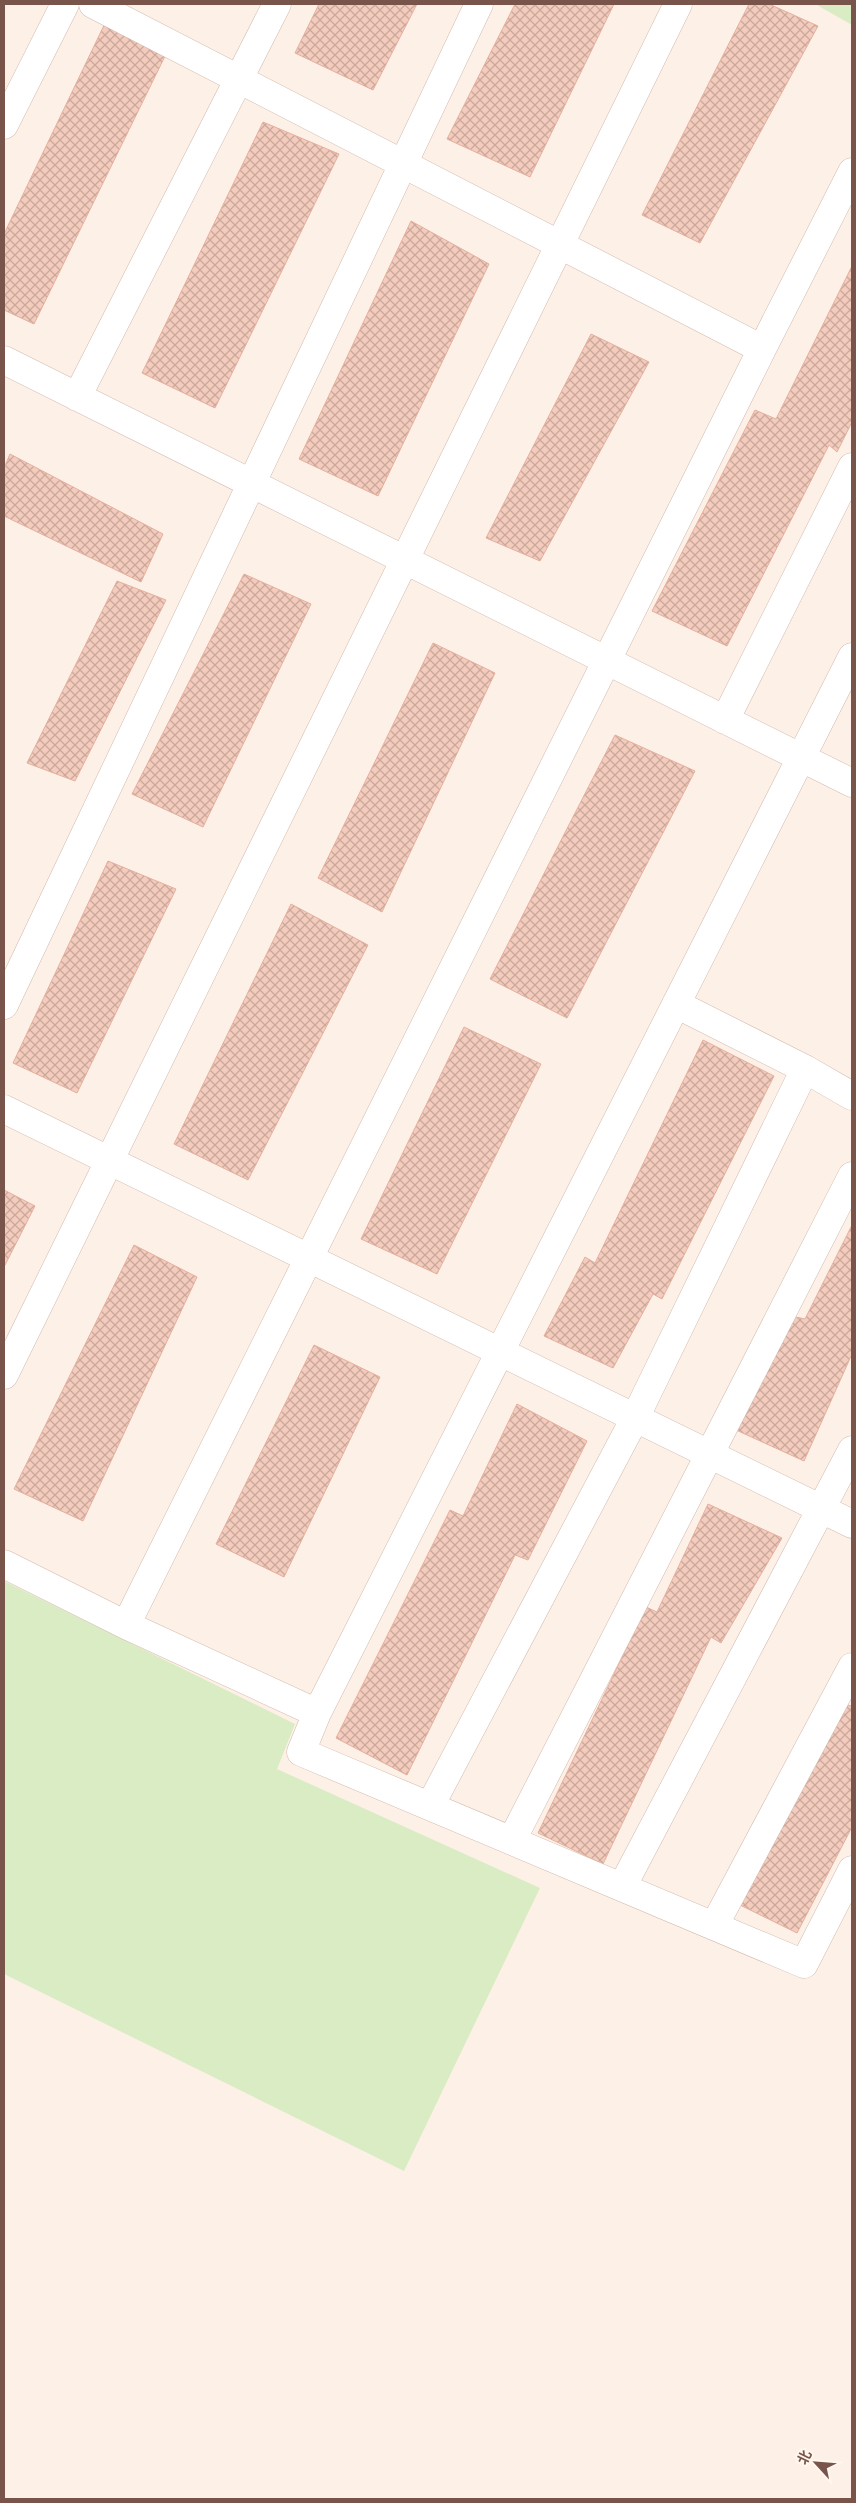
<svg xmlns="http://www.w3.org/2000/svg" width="856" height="2503" font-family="'Exo 2','Noto Sans SC',sans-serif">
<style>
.garden{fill:#daecc4}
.building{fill:url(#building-cross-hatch);stroke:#e7af9d}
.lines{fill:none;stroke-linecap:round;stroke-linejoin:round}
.minor-casing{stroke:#d2baaf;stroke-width:29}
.minor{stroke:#fff;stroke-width:28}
</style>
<defs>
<pattern id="building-cross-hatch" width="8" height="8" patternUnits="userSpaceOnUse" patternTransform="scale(1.25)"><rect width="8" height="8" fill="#f3ccbe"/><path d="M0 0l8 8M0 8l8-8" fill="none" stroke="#caa89c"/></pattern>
</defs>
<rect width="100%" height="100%" fill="#fdf1e7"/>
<path class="garden" d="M815,4H852V25Z
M4,1581L295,1724L277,1769L540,1888L404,2171L4,1974Z"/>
<path class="building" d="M319,4H417L373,90L295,53Z
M515,4H614L530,177L447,139Z
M749,4H769L818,26L700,243L642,215Z
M107,19L170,46L34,324L4,310V234Z
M263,122L339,154L215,408L142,373Z
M411,221L489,264L378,496L299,459Z
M852,266V422L837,452L829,445L727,646L652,611L755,410L776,419Z
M591,334L649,362L540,561L486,538Z
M10,454L163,534L141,582L4,516V468Z
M244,574L311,604L203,827L132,794Z
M117,581L166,600L75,781L27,763Z
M433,643L495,673L382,912L318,878Z
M615,735L695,771L567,1018L490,979Z
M108,861L176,889L77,1093L13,1063Z
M291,904L368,945L248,1180L174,1144Z
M464,1027L541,1064L437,1274L361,1239Z
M703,1040L774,1076L662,1299L653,1294L613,1368L544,1336L585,1257L595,1263Z
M4,1190L35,1206L4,1267Z
M852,1225V1354L804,1461L736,1430L791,1316L805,1319Z
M134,1245L197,1277L83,1521L14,1489Z
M314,1345L380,1377L284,1577L216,1544Z
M517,1404L587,1441L528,1560L515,1555L407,1775L336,1738L450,1510L463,1516Z
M708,1504L782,1538L721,1643L711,1637L603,1864L538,1833L646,1607L657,1612Z
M838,1702L851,1706L852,1703V1827L797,1933L740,1905Z"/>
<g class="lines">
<g class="minor-casing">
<path id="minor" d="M93,4L762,349L852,172
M4,125L65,4
M4,360L852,783
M77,397L277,4
M725,720L852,467
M4,1005L479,4
M805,1069L852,1096
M4,1109L852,1524
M4,1375L678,4
M4,1564L126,1625L317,1713L301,1752L804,1964L852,1870
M126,1625L762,349
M317,1713L852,657
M430,1806L635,1418L805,1069L676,1004
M512,1840L852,1176
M622,1887L852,1450
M714,1926L852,1667"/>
</g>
<use href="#minor" class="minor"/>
</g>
<rect width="856" height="2503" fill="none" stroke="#78544a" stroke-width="10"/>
<g transform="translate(816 2463) rotate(296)" stroke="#fff6ee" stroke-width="4" paint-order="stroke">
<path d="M0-4L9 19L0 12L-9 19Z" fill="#78544a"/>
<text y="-8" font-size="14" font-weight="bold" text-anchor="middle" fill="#78544a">北</text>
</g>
</svg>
